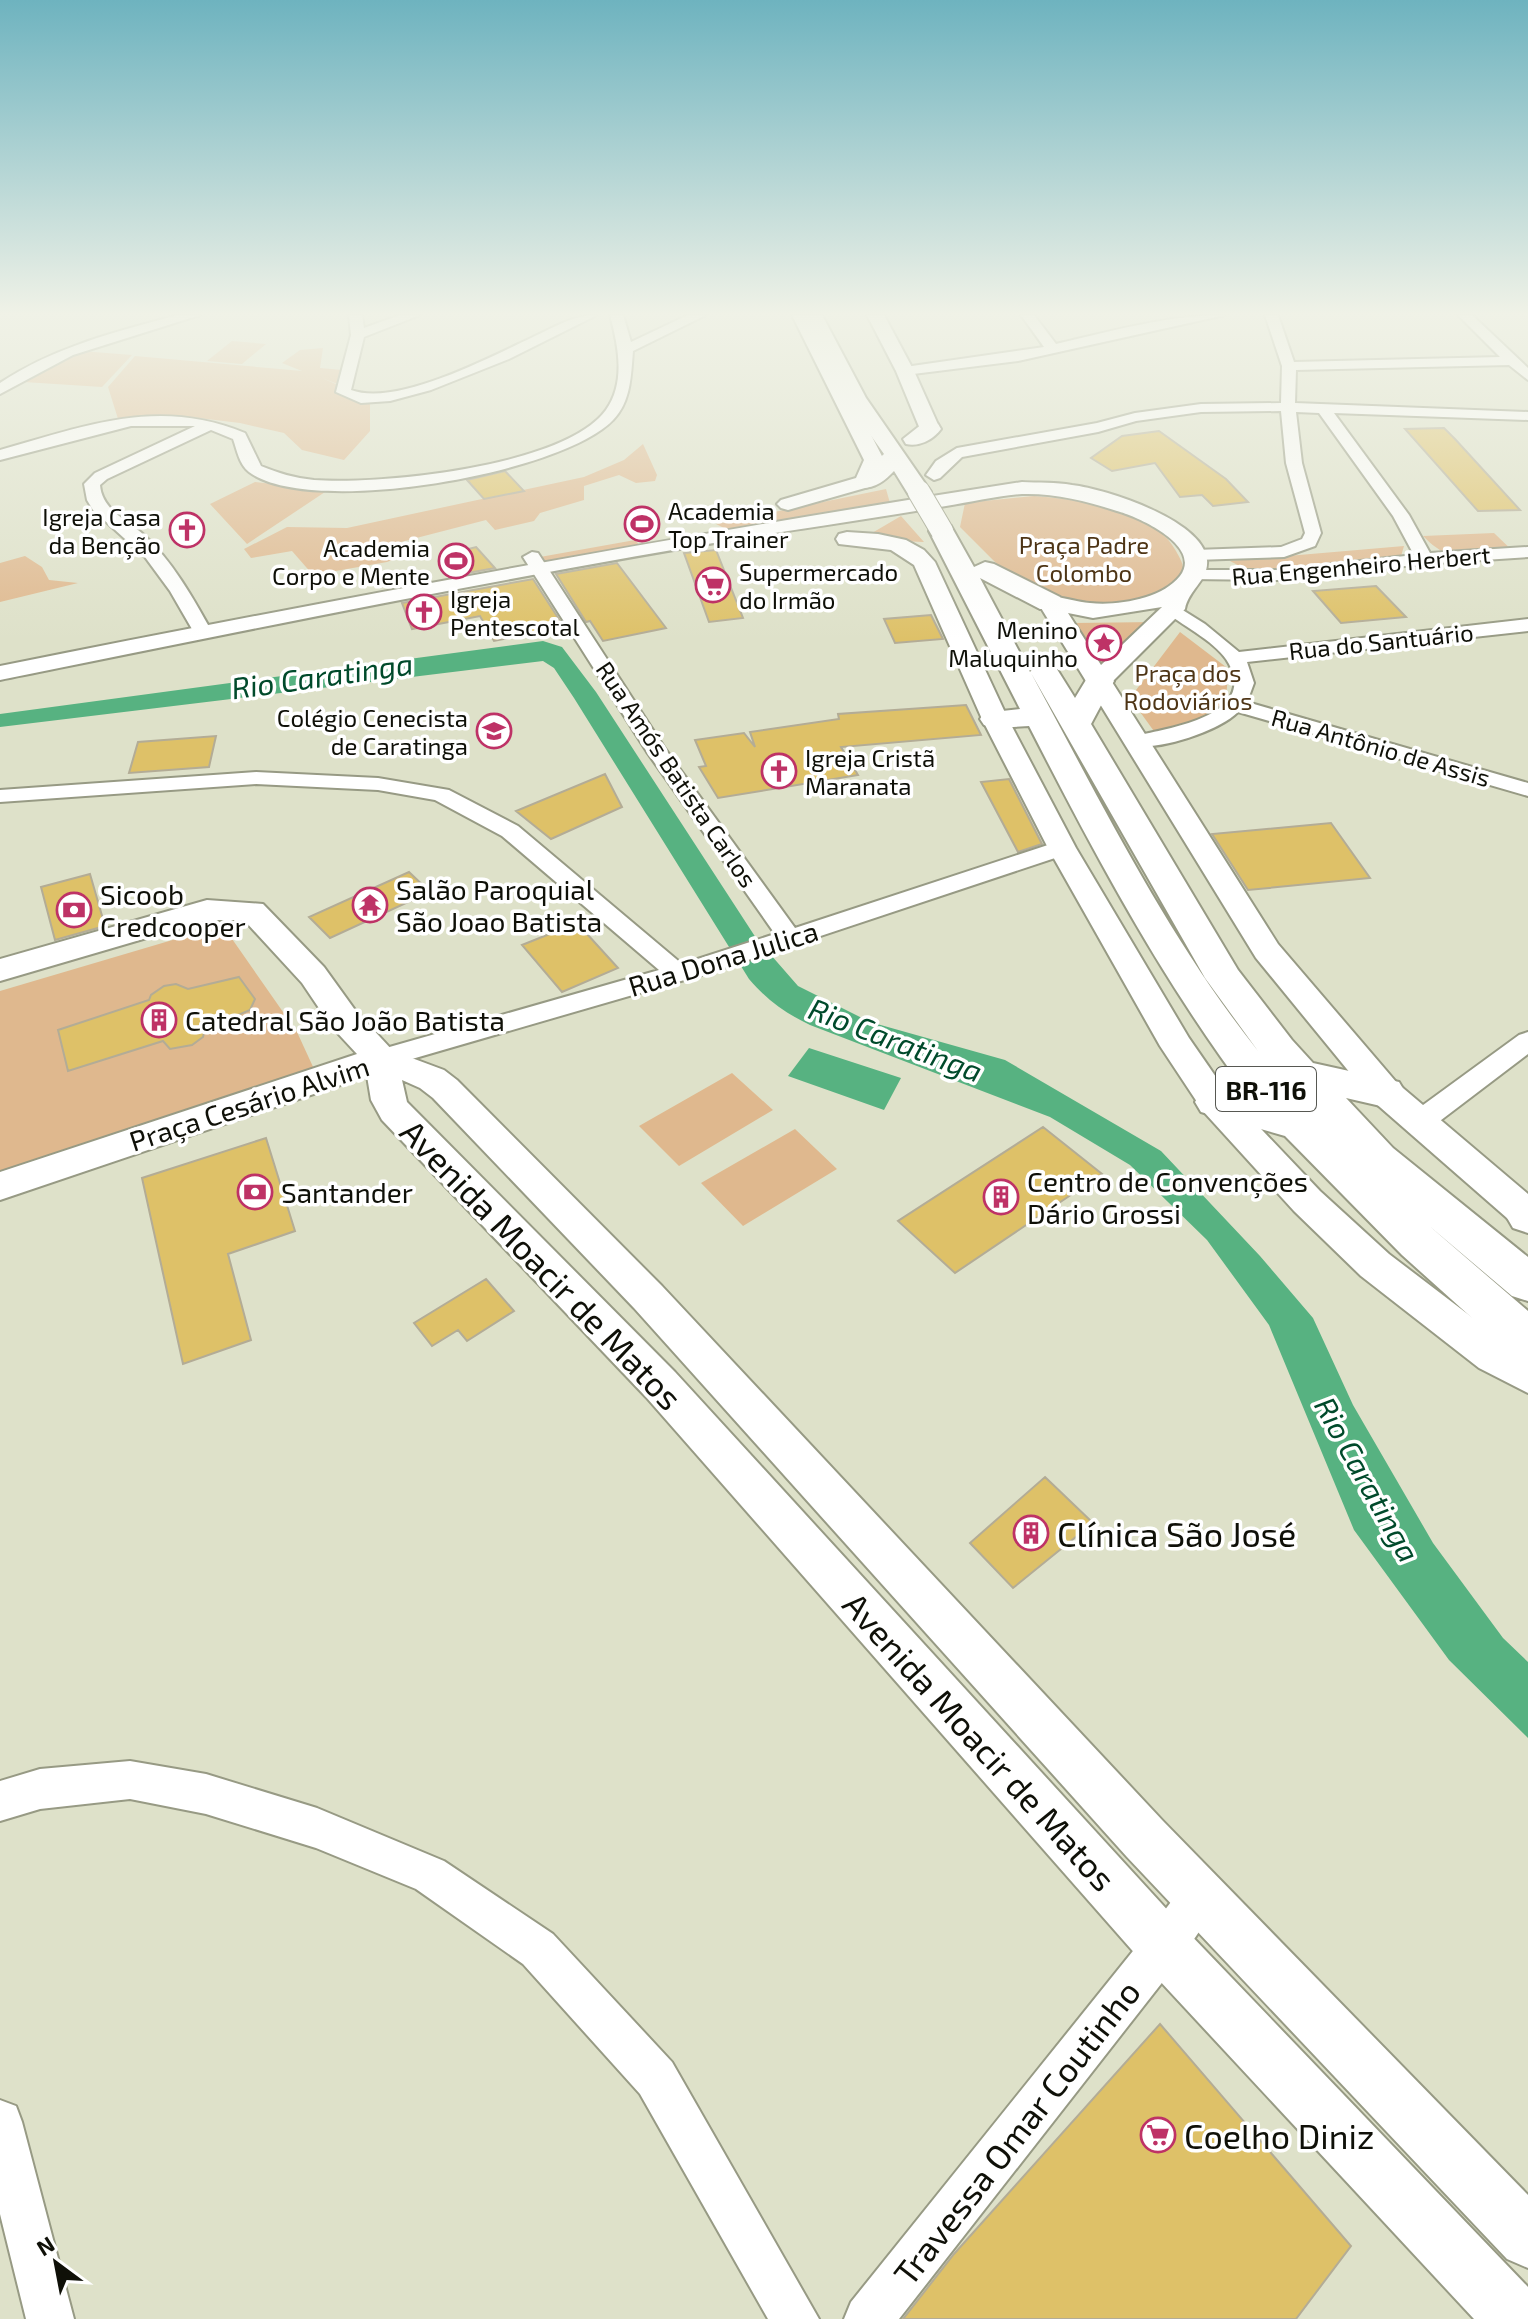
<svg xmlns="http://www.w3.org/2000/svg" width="1528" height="2319" font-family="'Exo 2',sans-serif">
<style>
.green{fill:#dfb88e}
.water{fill:#57b281}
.building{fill:#dec168;stroke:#b3ac96;stroke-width:2}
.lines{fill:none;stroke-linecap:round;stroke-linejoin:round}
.minor-casing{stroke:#979a84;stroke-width:4}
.major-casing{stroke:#979a84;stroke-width:4}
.highway-casing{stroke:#979a84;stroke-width:4}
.minor{fill:#fff;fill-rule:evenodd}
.major{fill:#fff;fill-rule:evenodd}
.highway{fill:#fff;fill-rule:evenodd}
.highway-bridge-casing{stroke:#979a84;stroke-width:24;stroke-linecap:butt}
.highway-bridge{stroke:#fff;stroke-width:22}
.labels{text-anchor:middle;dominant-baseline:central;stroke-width:7;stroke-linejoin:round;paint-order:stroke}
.far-poi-label{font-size:24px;fill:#0f1008;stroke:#fff;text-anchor:start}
.far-park-label{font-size:24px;fill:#4e3516;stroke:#fff}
.far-street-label{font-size:24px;fill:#0f1008;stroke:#fff}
.shield{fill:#fff;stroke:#575852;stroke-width:2}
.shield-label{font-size:26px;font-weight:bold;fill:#0f1008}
.poi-label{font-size:28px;fill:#0f1008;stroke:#fff;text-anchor:start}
.street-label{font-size:28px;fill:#0f1008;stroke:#fff}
.water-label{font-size:30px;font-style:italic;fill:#004a2b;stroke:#fff}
.near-street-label{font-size:34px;fill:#0f1008;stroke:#fff}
.near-poi-label{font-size:34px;fill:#0f1008;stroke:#fff;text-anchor:start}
</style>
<rect width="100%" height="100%" fill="#dee1c9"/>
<path class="green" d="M232,341L266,344L242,364L207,361Z
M323,348L320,368L342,370L340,385L322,378L370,399V431L344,460L302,450L284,433L240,423L174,415L119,422L108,387L135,356L302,371L282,363L300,350Z
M81,351L132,355L102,387L24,382Z
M643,444L657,475L655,481L636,483L619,475L584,486V500L540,513L534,521L495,530L486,520L393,544L402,556L387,562L313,575L292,551L251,558L244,549L287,527L347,528L584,477L624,460Z
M255,482L328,490L247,544L210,504Z
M886,489L890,503L728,530L716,524Z
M1034,496C1079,500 1152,507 1176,551C1179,557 1183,562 1183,569C1182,576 1176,585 1173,592L1082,613L1003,570L960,527L965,503Z
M901,516L924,542L899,541L872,533Z
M1494,533L1518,556C1478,559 1454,568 1423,536Z
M635,540L642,548L546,566L540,557Z
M1404,546L1399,563L1251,572L1230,561Z
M25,556L42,567L49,580L78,583L0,602V563Z
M1157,622L1107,674L1073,623Z
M1180,632L1226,667C1235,720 1196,721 1156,734L1130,698Z
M216,932L230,936L297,1032L314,1069L0,1174V991L186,936Z
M732,1073L773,1110L679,1166L639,1126Z
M795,1129L837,1169L743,1226L701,1183Z"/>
<path class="water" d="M543,641L562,647L596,692L756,938L798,986L870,1022L1005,1060L1161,1151L1260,1256L1313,1318L1353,1405L1433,1543L1503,1638L1528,1662V1738L1449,1660L1354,1530L1269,1325L1207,1240L1130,1165L1050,1117L810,1025C785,1013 767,1000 749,979L574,698L554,668L543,661L0,727V714Z
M809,1048L901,1078L884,1110L788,1076Z"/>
<path class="building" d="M1444,428L1455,439L1520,510L1478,511L1405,429Z
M1159,431L1226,479L1248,502L1213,506L1202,495L1180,497L1155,463L1112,471L1091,458L1122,436Z
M505,471L524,491L484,499L467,480Z
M476,547L495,568L457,575L440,556Z
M716,550L743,618L709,622L684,553Z
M617,563L666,628L603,641L590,621L586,622L556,574Z
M533,579L564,627L494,641L480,616L412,629L402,603Z
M1376,586L1406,617L1341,623L1313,591Z
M931,615L943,639L895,643L884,619Z
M966,705L981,735L841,747L858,775L718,798L699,767L706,766L695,740L744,733L755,747L750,732L839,719L838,714Z
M216,736L209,767L129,773L138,742Z
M605,774L622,807L551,839L516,811Z
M1009,779L1042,844L1018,852L981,782Z
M1331,823L1370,878L1248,890L1212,834Z
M409,872L430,892L330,938L309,917Z
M90,874L105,926L55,940L41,887Z
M577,923L618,968L562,992L522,945Z
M239,977L255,999L250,1010L205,1029L203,1037L192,1045L170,1049L163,1041L68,1071L58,1030L149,1000L151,995L164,986L176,984L188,989Z
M1043,1127L1102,1174L955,1273L898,1221Z
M266,1138L295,1231L228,1254L251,1340L183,1364L142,1178Z
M486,1279L514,1311L467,1341L458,1330L432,1346L414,1323Z
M1045,1477L1093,1523L1013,1588L970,1543Z
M1160,2024L1351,2246L1296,2319H903L954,2254Z"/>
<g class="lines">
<g class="minor-casing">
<path id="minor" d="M178,315H200L73,355L0,394V383C54,347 115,332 178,315Z
M349,315H362L364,328L400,315H420L364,337L351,390C397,407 490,357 533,337C555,327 573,315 597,315L509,359L431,390L390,401L361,403L336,392L351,335Z
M610,315H623L631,342L688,315H706L633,351C631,375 631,402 613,420C562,474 309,518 249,472C239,464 237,450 233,439L211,430L107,479L100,485C102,510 127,520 144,535C173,562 193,598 212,632L203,638L196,636L170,591L145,557L93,510L87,500L84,484L95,473L195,426H131L0,460V450C85,426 159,397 245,433L261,466C278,473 294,478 314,480C379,485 565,467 606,410C626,382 618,345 610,315Z
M1021,315H1034L1056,344C1112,331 1168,315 1225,315L1018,361L905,375L898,371L905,367L1044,347Z
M1265,315H1278L1294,362L1500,357L1458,315H1472L1528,368V380L1509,365L1296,370L1295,403L1528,412V420L1334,413L1409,515L1430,553L1528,547V557L1423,564L1280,580L1188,579L1185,575L1188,571L1194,570H1280L1414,555L1393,516L1319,413L1296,412L1302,463L1321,533L1315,546L1284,557L1195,560L1186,555L1195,550L1281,547L1302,539L1305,533L1286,463L1281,411L1201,412L1136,421L1098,432L962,457L940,478L934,480L926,475L936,461L957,448L1097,423L1135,413L1201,404L1281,403L1282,366Z
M532,552L538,553L666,750L795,928L1054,843H1070L1073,848L1070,853L712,972L381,1068L372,1066L368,1059L372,1052L659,970L502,836L435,800L378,790L256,784L0,802V790L256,772L378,778L449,790L518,826L682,964L775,934L647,752L523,557Z
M1173,604L1205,624L1239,652L1528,619V631L1247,662L1254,683L1247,702L1528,783V796L1238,712C1219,731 1157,752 1131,745L1128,741L1131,737C1162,729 1258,718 1229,664C1218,643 1185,627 1167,613L1164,609L1167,605Z
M1528,1032V1054L1428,1130L1418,1133L1408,1130L1404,1123L1408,1116L1519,1035Z
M130,1761L206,1774L317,1808L444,1861L553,1934L672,2062L819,2319H768L640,2094L523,1964L416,1889L316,1848L206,1814L130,1799L40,1809L0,1821V1781L40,1769Z
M1200,1875L1214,1882L1221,1896L1214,1910L1179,1961L899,2319H844L851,2302L1149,1931L1186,1882Z
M0,2100L16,2106L22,2122L74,2319H26L0,2214Z"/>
</g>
<g class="major-casing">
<path id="major" d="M792,315H809L884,460L872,486L788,510L781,508L777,504L781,500L856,478L864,460Z
M867,315H884L914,371L940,429L937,433H923L920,429L896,371Z
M1022,482C1038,483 1056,482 1072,485C1106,489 1203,520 1207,560C1209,580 1188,590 1185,609L1112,682L1278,944L1397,1083L1528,1194V1230L1515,1225L1373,1101L1256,958L1038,603L1042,598C1058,594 1074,602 1090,603C1117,606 1162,599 1180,576C1203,546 1139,517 1117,511C1086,501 1055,493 1022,494C997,496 971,502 946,506C893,515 840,523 788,531C524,573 262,627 0,680V666C340,598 680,535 1022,482ZM1162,607L1101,665L1068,613L1093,618Z
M847,532L878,534L906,540L924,550L935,562L1008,719L1076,848L1189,1038L1227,1093L1320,1191L1389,1254L1507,1344L1528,1355V1393L1479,1368L1361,1276L1294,1211L1203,1111L1160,1046L1048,848L982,719L914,565L891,550L839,544L836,539L839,534Z
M207,900L263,904L324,967L355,1010L393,1051L444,1070L457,1080L662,1286L1163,1821L1528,2195V2268L1507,2259L1127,1857L634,1308L433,1098L420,1088L402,1080L407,1102L675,1372L1183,1927L1528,2287V2319H1474L1145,1965L646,1397L382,1120L371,1100L367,1076L0,1200V1172L357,1054L331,1026L302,983L244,920H208L0,981V959Z"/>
</g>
<g class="highway-casing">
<path id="highway" d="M802,315H822L866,398L931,492L928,497H910L894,471C884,482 871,491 856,487L853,482L884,454L845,399Z
M930,422L938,424L941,429C933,440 919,447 906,444L903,439L922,424Z
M942,523L951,526L974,567L985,562L994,564L1060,597L1064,603L1060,609H1040L980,578L1030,672L1035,666L1045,663L1055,666L1075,698L1089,675L1099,672L1109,675L1114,681L1091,724L1238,970L1292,1040L1313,1063L1399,1082L1405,1092L1399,1102L1385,1107L1346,1098L1393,1148L1528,1257V1301L1512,1296L1427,1224L1528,1311V1359L1511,1353L1402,1255L1285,1136L1201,1112L1195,1102L1201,1092L1215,1087L1249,1096C1160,977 1097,859 1029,726L995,728L984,725L980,719L984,713L1020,709L929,531L933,526ZM1031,673L1205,978L1258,1051C1166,935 1101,802 1031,673Z
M1528,1198V1233L1513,1228L1506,1216L1513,1203Z"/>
</g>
<use href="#minor" class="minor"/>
<use href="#major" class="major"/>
<use href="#highway" class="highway"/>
<g class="highway-bridge-casing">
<path id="highway-bridge" d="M919,492L942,531"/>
</g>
<use href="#highway-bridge" class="highway-bridge"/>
</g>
<linearGradient id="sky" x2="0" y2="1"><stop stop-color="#6eb3bf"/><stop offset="0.49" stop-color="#f0f2e7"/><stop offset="1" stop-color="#f0f2e7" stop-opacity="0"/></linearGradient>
<rect width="1528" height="640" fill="url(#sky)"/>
<defs>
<g id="stadium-ring" transform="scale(1.8)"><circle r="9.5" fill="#fff" stroke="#be3266" stroke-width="1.5"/><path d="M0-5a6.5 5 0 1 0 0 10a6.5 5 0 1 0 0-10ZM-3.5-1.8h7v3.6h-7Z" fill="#be3266"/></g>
<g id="church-ring" transform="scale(1.8)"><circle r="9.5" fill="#fff" stroke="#be3266" stroke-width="1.5"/><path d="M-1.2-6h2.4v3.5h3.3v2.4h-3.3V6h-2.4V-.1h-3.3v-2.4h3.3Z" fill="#be3266"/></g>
<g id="supermarket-ring" transform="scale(1.8)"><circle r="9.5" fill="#fff" stroke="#be3266" stroke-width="1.5"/><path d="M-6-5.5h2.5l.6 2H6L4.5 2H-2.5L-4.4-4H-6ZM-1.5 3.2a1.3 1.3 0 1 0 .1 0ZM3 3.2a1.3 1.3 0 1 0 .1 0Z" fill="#be3266"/></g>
<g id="sight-ring" transform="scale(1.8)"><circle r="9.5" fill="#fff" stroke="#be3266" stroke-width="1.5"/><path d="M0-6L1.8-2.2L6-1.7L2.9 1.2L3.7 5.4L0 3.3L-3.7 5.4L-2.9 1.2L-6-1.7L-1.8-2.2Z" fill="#be3266"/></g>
<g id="school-ring" transform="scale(1.8)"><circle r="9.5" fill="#fff" stroke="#be3266" stroke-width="1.5"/><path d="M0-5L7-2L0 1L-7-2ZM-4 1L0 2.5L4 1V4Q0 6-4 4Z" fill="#be3266"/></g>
<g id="temple-ring" transform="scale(1.8)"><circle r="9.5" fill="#fff" stroke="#be3266" stroke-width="1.5"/><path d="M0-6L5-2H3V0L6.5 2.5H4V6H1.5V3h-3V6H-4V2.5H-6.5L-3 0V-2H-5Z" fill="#be3266"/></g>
<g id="bank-ring" transform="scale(1.8)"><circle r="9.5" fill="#fff" stroke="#be3266" stroke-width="1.5"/><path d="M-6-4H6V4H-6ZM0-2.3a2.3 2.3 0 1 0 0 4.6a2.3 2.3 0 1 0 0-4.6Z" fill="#be3266"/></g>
<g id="building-ring" transform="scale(1.8)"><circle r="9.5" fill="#fff" stroke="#be3266" stroke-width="1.5"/><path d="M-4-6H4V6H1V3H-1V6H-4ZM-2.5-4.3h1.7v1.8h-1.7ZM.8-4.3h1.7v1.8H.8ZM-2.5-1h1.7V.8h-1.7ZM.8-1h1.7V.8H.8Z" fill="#be3266"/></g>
</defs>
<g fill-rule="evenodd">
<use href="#stadium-ring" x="642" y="524"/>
<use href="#church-ring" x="187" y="530"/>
<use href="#stadium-ring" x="456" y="561"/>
<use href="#supermarket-ring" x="713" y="585"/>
<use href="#church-ring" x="424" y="612"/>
<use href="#sight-ring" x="1104" y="643"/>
<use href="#school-ring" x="494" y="731"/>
<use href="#church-ring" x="779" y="771"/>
<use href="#temple-ring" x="370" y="905"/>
<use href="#bank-ring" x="74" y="910"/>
<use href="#building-ring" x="159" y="1020"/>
<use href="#bank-ring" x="255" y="1192"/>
<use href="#building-ring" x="1001" y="1197"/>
<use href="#building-ring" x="1031" y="1533"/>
<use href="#supermarket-ring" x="1158" y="2135"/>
</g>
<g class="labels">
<g class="far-poi-label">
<text x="668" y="510">Academia<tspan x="668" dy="28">Top Trainer</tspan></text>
<text x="161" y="516" text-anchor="end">Igreja Casa<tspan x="161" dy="28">da Benção</tspan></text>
<text x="430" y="547" text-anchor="end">Academia<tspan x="430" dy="28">Corpo e Mente</tspan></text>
<text x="739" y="571">Supermercado<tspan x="739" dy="28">do Irmão</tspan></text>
<text x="450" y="598">Igreja<tspan x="450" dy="28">Pentescotal</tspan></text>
<text x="1078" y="629" text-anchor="end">Menino<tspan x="1078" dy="28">Maluquinho</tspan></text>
<text x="468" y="717" text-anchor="end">Colégio Cenecista<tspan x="468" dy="28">de Caratinga</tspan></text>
<text x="805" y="757">Igreja Cristã<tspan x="805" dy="28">Maranata</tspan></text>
</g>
<g class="far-park-label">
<text x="1084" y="544">Praça Padre<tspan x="1084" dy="28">Colombo</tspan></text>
<text x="1188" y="672">Praça dos<tspan x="1188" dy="28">Rodoviários</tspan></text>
</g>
<g class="far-street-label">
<text transform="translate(1361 565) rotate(-5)">Rua Engenheiro Herbert</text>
<text transform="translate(1381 641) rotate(-6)">Rua do Santuário</text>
<text transform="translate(1381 747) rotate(16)">Rua Antônio de Assis</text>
<text transform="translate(677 774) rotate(56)">Rua Amós Batista Carlos</text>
</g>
<rect class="shield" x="1216" y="1067" width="100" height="44" rx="6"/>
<g class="shield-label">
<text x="1266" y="1089">BR-116</text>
</g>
<g class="poi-label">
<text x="396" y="889">Salão Paroquial<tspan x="396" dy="32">São Joao Batista</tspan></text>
<text x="100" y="894">Sicoob<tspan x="100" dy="32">Credcooper</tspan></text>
<text x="185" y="1020">Catedral São João Batista</text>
<text x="1027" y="1181">Centro de Convenções<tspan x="1027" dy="32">Dário Grossi</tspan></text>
<text x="281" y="1192">Santander</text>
</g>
<g class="street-label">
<text transform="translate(723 958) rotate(-17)">Rua Dona Julica</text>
<text transform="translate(249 1103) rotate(-18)">Praça Cesário Alvim</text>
</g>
<g class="water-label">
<text transform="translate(322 675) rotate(-8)">Rio Caratinga</text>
<text transform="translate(896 1039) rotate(21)">Rio Caratinga</text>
<text transform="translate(1368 1479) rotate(61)">Rio Caratinga</text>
</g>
<g class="near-street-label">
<text transform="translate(542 1264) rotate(46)">Avenida Moacir de Matos</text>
<text transform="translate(980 1741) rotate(48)">Avenida Moacir de Matos</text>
<text transform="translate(1016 2132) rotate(-52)">Travessa Omar Coutinho</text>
</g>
<g class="near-poi-label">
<text x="1057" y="1533">Clínica São José</text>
<text x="1184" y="2135">Coelho Diniz</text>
</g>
</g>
<g transform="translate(56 2263) rotate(328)" stroke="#ffffff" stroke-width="6" paint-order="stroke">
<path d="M0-6L14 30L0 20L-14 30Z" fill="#0f1008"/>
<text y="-12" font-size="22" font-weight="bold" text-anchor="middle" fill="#0f1008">N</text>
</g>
</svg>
